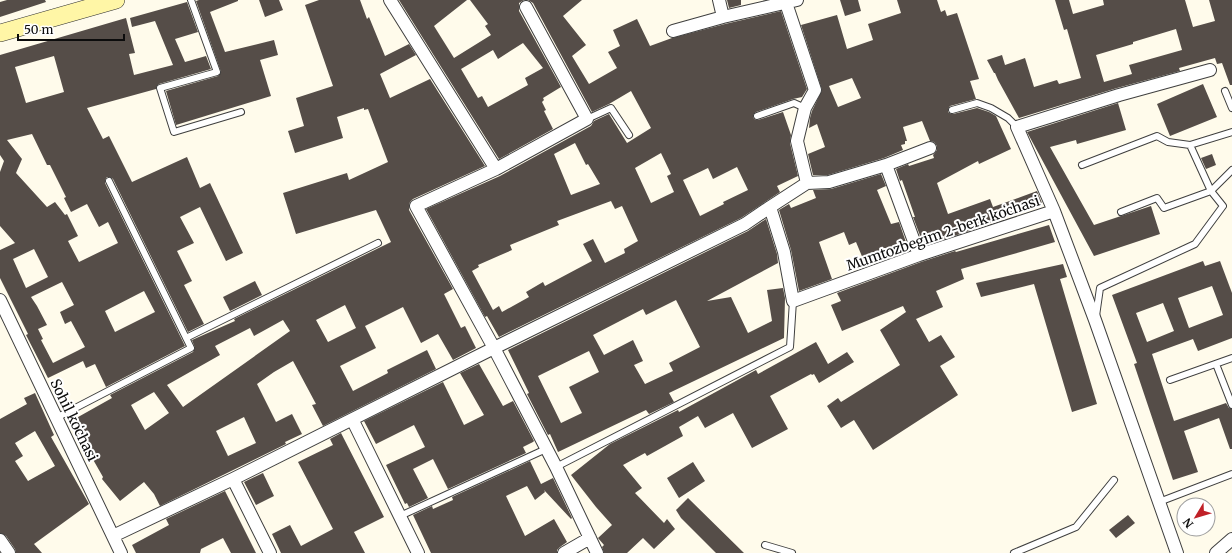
<svg xmlns="http://www.w3.org/2000/svg" width="1232" height="553" font-family="Merriweather,serif">
<style>
.building{fill:#554d48;fill-rule:evenodd}
.lines{fill:none;stroke-linecap:round;stroke-linejoin:round}
.lane-casing{stroke:#3f3f3f;stroke-width:8}
.street-casing{stroke:#3f3f3f;stroke-width:14}
.secondary-casing{stroke:#2e2e2e;stroke-width:18}
.lane{stroke:#fff;stroke-width:6}
.street{stroke:#fff;stroke-width:12}
.secondary{stroke:#fff6a6;stroke-width:17}
.labels{text-anchor:middle;dominant-baseline:central;stroke-width:4;stroke-linejoin:round;paint-order:stroke}
.street-label{font-size:14px;fill:#0c0c0c;stroke:#fff}
</style>
<rect width="100%" height="100%" fill="#fffbeb"/>
<path class="building" d="M7,0H45L46,2L0,17V2Z
M199,0H238V1L210,12L225,52L274,40L278,55L260,60L271,96L176,125L166,91L218,76L221,72L196,1Z
M259,0H279L283,10L265,17Z
M319,0H360L367,19L369,17L385,56L409,44L416,55L380,74L390,98L430,79L485,166L413,199L410,202L409,205V210L453,289L444,294L461,328L465,326L476,348L453,360L438,334L421,343L403,307L365,326L376,348L340,366L353,391L388,373L387,370L427,350L436,369L323,426L312,405L316,404L293,361L274,372L257,384L276,422L292,414L302,434L285,442L286,444L160,506L154,494L144,482L120,501L102,479L103,477L71,421L112,398L110,395L193,352L195,348L192,340L235,321L234,319L391,242L376,210L296,234L283,193L347,173L349,180L388,162L368,109L364,110V108L337,117L343,138L295,153L288,131L304,126L296,98L333,86L305,5ZM345,305L356,328L328,342L316,320ZM283,320L290,331L183,407L167,385L220,355L215,346L250,328L254,336ZM154,392L169,413L145,430L131,405ZM244,417L256,443L228,456L216,431Z
M399,0H467L434,26L454,58L491,35L485,26L488,24L470,0H524L519,3V11L561,87L543,98L544,100L542,102L546,110L544,111L553,129L499,159ZM523,43L543,68L525,78L528,85L488,107L482,96L478,98L461,69L493,50L498,59Z
M528,0H582L563,16L586,45L572,56L589,84L617,68L608,52L620,46L613,30L637,19L650,46L672,38L725,24L781,11L807,89L802,97L793,99L756,112L753,115L754,119L758,120L783,112L791,135L790,143L798,176L777,186L780,192L741,218L499,337L487,316L485,317L426,209L500,176L591,126L594,121L609,114L627,143L651,128L631,91L609,104L592,112L533,3ZM575,143L586,165L588,164L600,184L571,195L554,154ZM661,153L671,174L667,176L674,192L651,203L635,168ZM737,167L748,190L723,202L724,204L700,216L683,180L708,168L713,179ZM611,201L615,209L622,206L638,241L624,249L625,253L605,263L593,239L583,244L592,261L545,286L543,282L526,292L529,297L502,312L499,306L493,310L472,271L479,267L478,265L512,250L510,245L559,225L557,221Z
M727,0H741V5L729,8Z
M840,0H858L861,11L845,16Z
M897,0H937L941,12L945,10L947,16L957,13L979,79L970,81L976,99L950,106L948,109V112L951,114H953L977,108L989,112L996,116L1011,149L979,164L978,161L937,183L948,214L990,199L993,207L1037,191L1042,203L972,230L924,246L913,217H915L902,180L900,181L896,169L908,164L909,166L934,158L933,155L937,150V146L934,142L930,141L922,121L903,127L907,141H905V144L901,145L903,150L884,158L828,175H813L808,154L825,147L817,124L809,128L810,118L812,111L822,90L801,25L837,15L847,49L873,40L868,24L901,13ZM852,78L861,98L838,107L829,86Z
M1055,0H1069L1073,14L1104,5L1103,0H1185L1193,27L1215,21L1209,0H1232V85H1230L1222,63L1217,64L1215,58L1179,68L1180,71L1117,88L1019,118L998,80L995,73H994L987,60L1002,55L1005,65L1025,58L1034,87L1057,80L1059,84L1081,78L1067,29L1064,30ZM1176,29L1182,50L1129,65L1132,74L1104,82L1096,55L1133,44V42Z
M187,2L198,32L175,39L185,62L206,56L211,69L159,84L156,87V89L87,108L103,139L109,136L132,182L187,157L200,188L210,183L243,253L226,261L200,207L180,217L194,243L177,251L192,281L184,285L204,324L188,332L113,179L110,177H107L105,180V183L185,346L106,387L95,364L86,368L83,361L48,378L26,335L28,334L0,278V250L15,243L0,226V172L4,161L0,155V55L126,18L135,53L129,54L134,75L173,65L155,21L132,27L130,18ZM54,56L64,92L26,103L15,67ZM32,134L47,165H50L66,197L64,198L71,212L87,204L99,227L108,222L118,243L79,262L68,241L78,236L67,214L65,215L55,202L47,207L16,173L22,159L7,140ZM34,249L48,277L26,288L13,259ZM62,282L74,305L60,312L65,324L71,321L85,347L53,363L41,340L43,339L38,329L47,325L37,306L31,297ZM144,291L155,312L115,332L105,311Z
M1203,84L1217,117L1170,136L1157,104Z
M1118,103L1126,130L1077,144L1076,140L1050,147L1094,225L1151,206L1160,234L1094,256L1027,132Z
M1212,154L1216,165L1206,169L1201,158Z
M881,174L886,186L877,190L891,224L899,222L909,251L866,266L856,242L849,245L844,232L819,242L832,279L799,291L791,250L779,210L789,204L791,208L816,198L813,190L831,189Z
M766,219L777,254L778,263L707,301L731,297L748,333L772,321L767,290L783,288L785,298L784,338L669,393L674,402L649,414L646,410L558,452L550,434L548,435L527,394L529,393L508,350L748,231ZM676,300L700,347L669,363L673,371L645,384L634,365L643,361L633,340L604,355L593,335L643,309L646,315ZM589,351L599,372L569,387L582,413L561,423L538,376Z
M1049,225L1055,242L961,269L964,279L936,291L943,307L916,319L929,342L941,335L955,357L940,366L958,395L873,450L854,420L841,428L827,406L838,398L841,402L900,365L880,330L906,312L903,306L842,331L831,305L841,301L837,293L921,262L955,251L956,252Z
M1203,261L1205,266L1220,261L1232,293V338L1198,351L1193,339L1152,354L1174,421L1226,403L1229,408L1232,409V449H1230L1219,418L1184,431L1198,472L1173,480L1134,364L1137,363L1112,295ZM1212,286L1223,315L1189,328L1178,298ZM1163,303L1174,331L1147,342L1136,313Z
M1063,264L1067,277L1060,279L1097,404L1072,412L1034,284L981,297L976,283Z
M255,281L262,295L230,311L223,297Z
M816,342L828,364L847,352L854,362L819,383L814,374L812,375L811,374L770,396L788,429L752,448L733,413L705,428L698,416L679,427L683,436L647,456L645,453L623,465L642,488L635,493L664,523L667,519L675,529L654,549L643,538L627,553H604L602,547L604,545L598,538L612,525L596,507L571,475L610,444L678,410L679,412L756,370L758,374Z
M479,364L503,406L513,401L534,441L533,442L523,447L526,453L448,489L433,459L413,469L428,498L409,507L407,503L405,504L386,465L425,447L414,425L376,444L364,421L443,382L464,425L484,415L460,373Z
M35,393L54,435L51,437L89,504L34,544L42,553H16L15,549L6,536L0,533V419L27,404L24,398ZM35,431L55,466L28,481L15,461L23,456L15,443Z
M341,433L384,517L354,532L365,553H281L272,534L290,525L301,546L333,529L298,462L333,445L330,439Z
M530,461L541,484L553,478L572,518L571,519L544,490L545,492L535,500L527,486L506,496L525,536L554,519L567,542L560,547L557,550V553H431L413,515L432,506L433,509L453,500L452,497Z
M693,462L705,481L679,498L667,478Z
M263,473L274,496L256,505L244,482Z
M225,491L256,553H231L223,538L201,549L200,553H136L132,545L169,525L166,519Z
M688,498L744,553H716L681,518L676,510Z
M1128,515L1135,523L1116,538L1109,530Z"/>
<g class="lines">
<g class="lane-casing">
<path id="lane" d="M191,0L217,72L160,88L174,132L241,112
M1225,91L1232,108
M952,110L977,103L991,108L1008,118L1017,127
M757,116L794,103L805,108
M587,119L611,108L629,135
M1190,145L1232,132
M1082,165L1157,136L1168,142L1190,145L1211,191L1223,206L1195,244L1100,288L1096,316
M1121,212L1157,198L1164,208L1211,191L1232,170
M186,338L378,243
M1216,364L1232,405
M1170,380L1232,358
M56,418L191,348L109,181
M556,467L790,347L793,301
M1159,502L1232,474
M400,516L546,449
M765,545L792,553
M1014,553L1076,527L1114,480"/>
</g>
<g class="street-casing">
<path id="street" d="M390,0L496,169
M719,0L723,17
M526,7L587,119L496,169L416,206L494,348L556,467L597,553
M673,31L723,17L797,0
M886,165L919,255
M807,183L829,182L886,165L930,148
M770,207L807,183L797,141L805,108L815,90L786,3
M1054,211L1095,320L1177,553
M0,300L121,553
M355,425L418,553
M233,479L270,553
M113,536L233,479L494,348L745,224L770,207L784,252L793,301L919,255L1054,211L1017,127L1119,95L1210,70
M0,540L9,553
M564,553L590,538
M1216,553L1232,539"/>
</g>
<g class="secondary-casing">
<path id="secondary" d="M0,33L116,0"/>
</g>
<use href="#lane" class="lane"/>
<use href="#street" class="street"/>
<use href="#secondary" class="secondary"/>
</g>
<g class="labels">
<g class="street-label">
<text transform="translate(943 233) rotate(-19)">Mumtozbegim 2-berk koʻchasi</text>
<text transform="translate(74 420) rotate(64)">Sohil koʻchasi</text>
</g>
</g>
<g transform="translate(1196 517) rotate(232)"><circle r="19" fill="#ffffff" stroke="#9e9e9e"/>
<path d="M0-3L7 15L0 10L-7 15Z" fill="#c02027"/>
<text y="-6" font-size="11" font-weight="bold" text-anchor="middle" fill="#0c0c0c">N</text>
</g>
<path d="M18 34v6h106v-6" fill="none" stroke="#0c0c0c" stroke-width="2"/>
<text x="24" y="34" font-size="12" fill="#0c0c0c" stroke="#ffffff" stroke-width="3" paint-order="stroke">50 m</text>
</svg>
